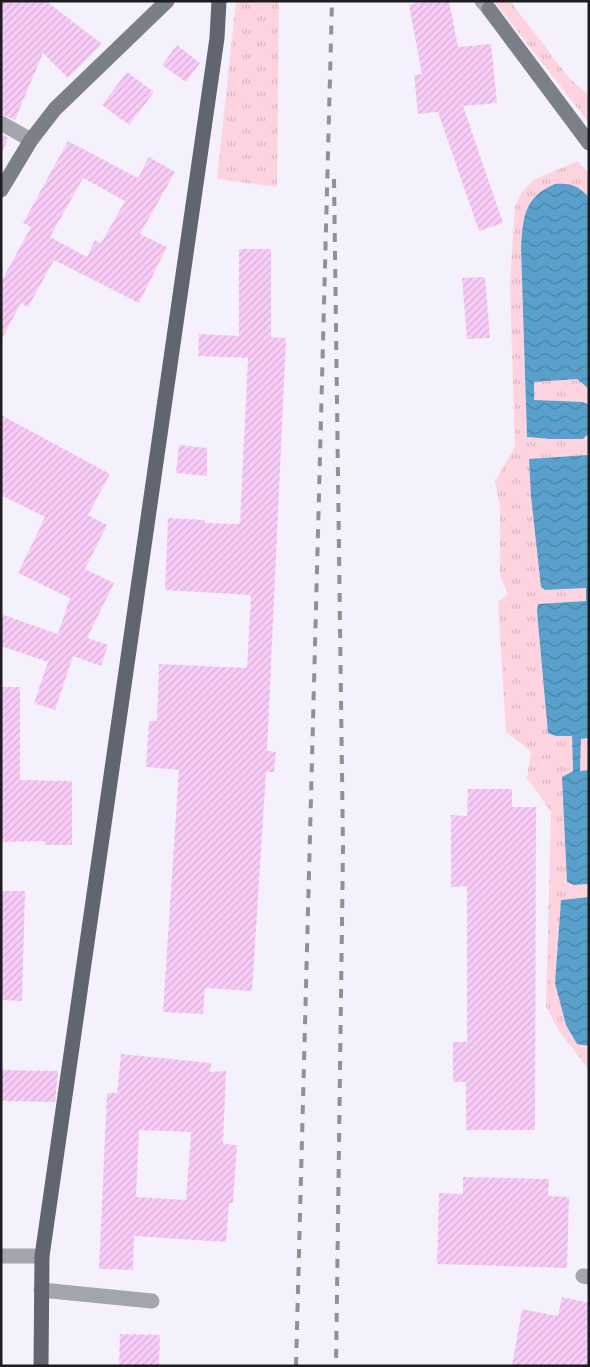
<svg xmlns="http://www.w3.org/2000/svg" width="590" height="1367" font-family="'Noto Sans',sans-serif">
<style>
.grass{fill:url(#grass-tufts)}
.water{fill:url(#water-waves)}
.building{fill:url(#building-hatch);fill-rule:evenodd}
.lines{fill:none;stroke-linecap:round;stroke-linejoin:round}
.street{stroke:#a2a5ab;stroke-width:15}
.secondary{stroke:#7b7f88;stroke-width:15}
.primary{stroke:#60656f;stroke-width:15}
.rail{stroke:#918f97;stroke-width:4;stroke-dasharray:9 9;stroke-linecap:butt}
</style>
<defs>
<pattern id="grass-tufts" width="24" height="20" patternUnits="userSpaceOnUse" patternTransform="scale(1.25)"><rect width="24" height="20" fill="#fed3e0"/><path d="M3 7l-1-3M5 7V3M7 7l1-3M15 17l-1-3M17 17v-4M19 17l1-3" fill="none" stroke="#d9b5c0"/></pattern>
<pattern id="water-waves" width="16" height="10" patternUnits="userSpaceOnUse" patternTransform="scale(1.25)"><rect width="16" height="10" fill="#59a1cc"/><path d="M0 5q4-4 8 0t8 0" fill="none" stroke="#4982a5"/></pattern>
<pattern id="building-hatch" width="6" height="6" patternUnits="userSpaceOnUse" patternTransform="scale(1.25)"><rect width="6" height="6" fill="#f9ccf8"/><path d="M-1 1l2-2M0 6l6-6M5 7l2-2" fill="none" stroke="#d5afd4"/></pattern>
</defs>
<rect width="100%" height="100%" fill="#f4f1fd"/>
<path class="grass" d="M236,1H279L277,187L217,179Z
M494,1H510L570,79L589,95V123Z
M578,161L589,174V197L580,188L535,196C524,212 522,229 521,248L527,437L550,439H583L589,433V459L587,455L529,459L545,590L586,588L587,601L538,604L556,736H572L573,771L568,773L574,885L589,884V897L561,900L555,983L566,1025L586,1047L589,1046V1070L559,1031L546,1007L551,812L527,778L531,751L506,732L498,602L508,594L500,576V506L495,481L515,447L510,283L515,207L521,193L533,180Z
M577,379L589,389V405L583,402L534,401V382Z
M589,738V770L580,771L581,739Z"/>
<path class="water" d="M555,184C571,183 577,185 589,197V389L577,379L534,382V400L583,402L589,405V433L583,439H550L527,437L521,248C523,217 524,197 555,184Z
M587,455L589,459V738L581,739L580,771L589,770V884L574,885L567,882L562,777L573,771L572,736H556L548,733L537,611L538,604L586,601V588L545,590L541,587L531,496L529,459Z
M589,897V1046L577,1044L566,1025L555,983L561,900Z"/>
<path class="building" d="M1,1H46L102,44L68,78L43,53L15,120L1,114Z
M425,1H449L458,47L491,44L497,103L463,106L503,223L479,231L438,112L418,114L414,75L422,74L409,5Z
M177,45L200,63L186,82L162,65Z
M127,72L154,92L129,125L102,105Z
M1,134L8,138L2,153H1Z
M68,141L138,178L149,157L175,172L140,234L167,247L139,303L54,260L28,307L21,303L1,340V282L31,227L23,223ZM83,178L125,201L101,243L95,240L87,257L50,237Z
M239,249H271V337L286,338L267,751L276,752L274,772H266L252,991L205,988L203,1014L163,1012L179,770L146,767L149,721H157L159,664L247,668L251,595L165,590L168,518L205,520V523L240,524L248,358L198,356L199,334L239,336Z
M485,277L490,338L467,339L462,278Z
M1,415L110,474L88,515L107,525L85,569L114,583L87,638L108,645L101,666L73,656L55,710L34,703L48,662L1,646V614L58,634L70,598L18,573L45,517L1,495Z
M179,445L207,448V476L176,473Z
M1,687H20V780L72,781V845H45V841L1,842Z
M468,789H512V807H536L535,1130H466V1082H453V1042H467V886L451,887V815L467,816Z
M1,891H25L22,1001L1,1000Z
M121,1054L211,1063L210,1072L226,1071L223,1144L237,1145L233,1203H229L226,1242L134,1236L133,1270L99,1269L107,1093H117ZM139,1130L191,1132L186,1200L136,1197Z
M1,1070L58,1071L55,1102L1,1101Z
M463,1177L549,1179L548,1196L569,1197L567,1268L437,1264L439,1193L463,1194Z
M562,1297L589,1303V1366H512L522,1309L558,1316Z
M120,1334L160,1335L159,1366H119Z"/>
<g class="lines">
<path class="street" d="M482,1L489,9
M1,123L31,140
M1,1256H42
M583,1276L589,1277
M41,1290L152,1301"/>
<path class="secondary" d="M489,9L589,143
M1,190L31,140L55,109L167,1"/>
<path class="primary" d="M41,1366L42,1256L217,38L219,1"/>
<path class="rail" d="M334,179L343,848L336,1366
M296,1366L332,1"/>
</g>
<rect width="590" height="1367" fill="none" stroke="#1d1c21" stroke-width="5"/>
</svg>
